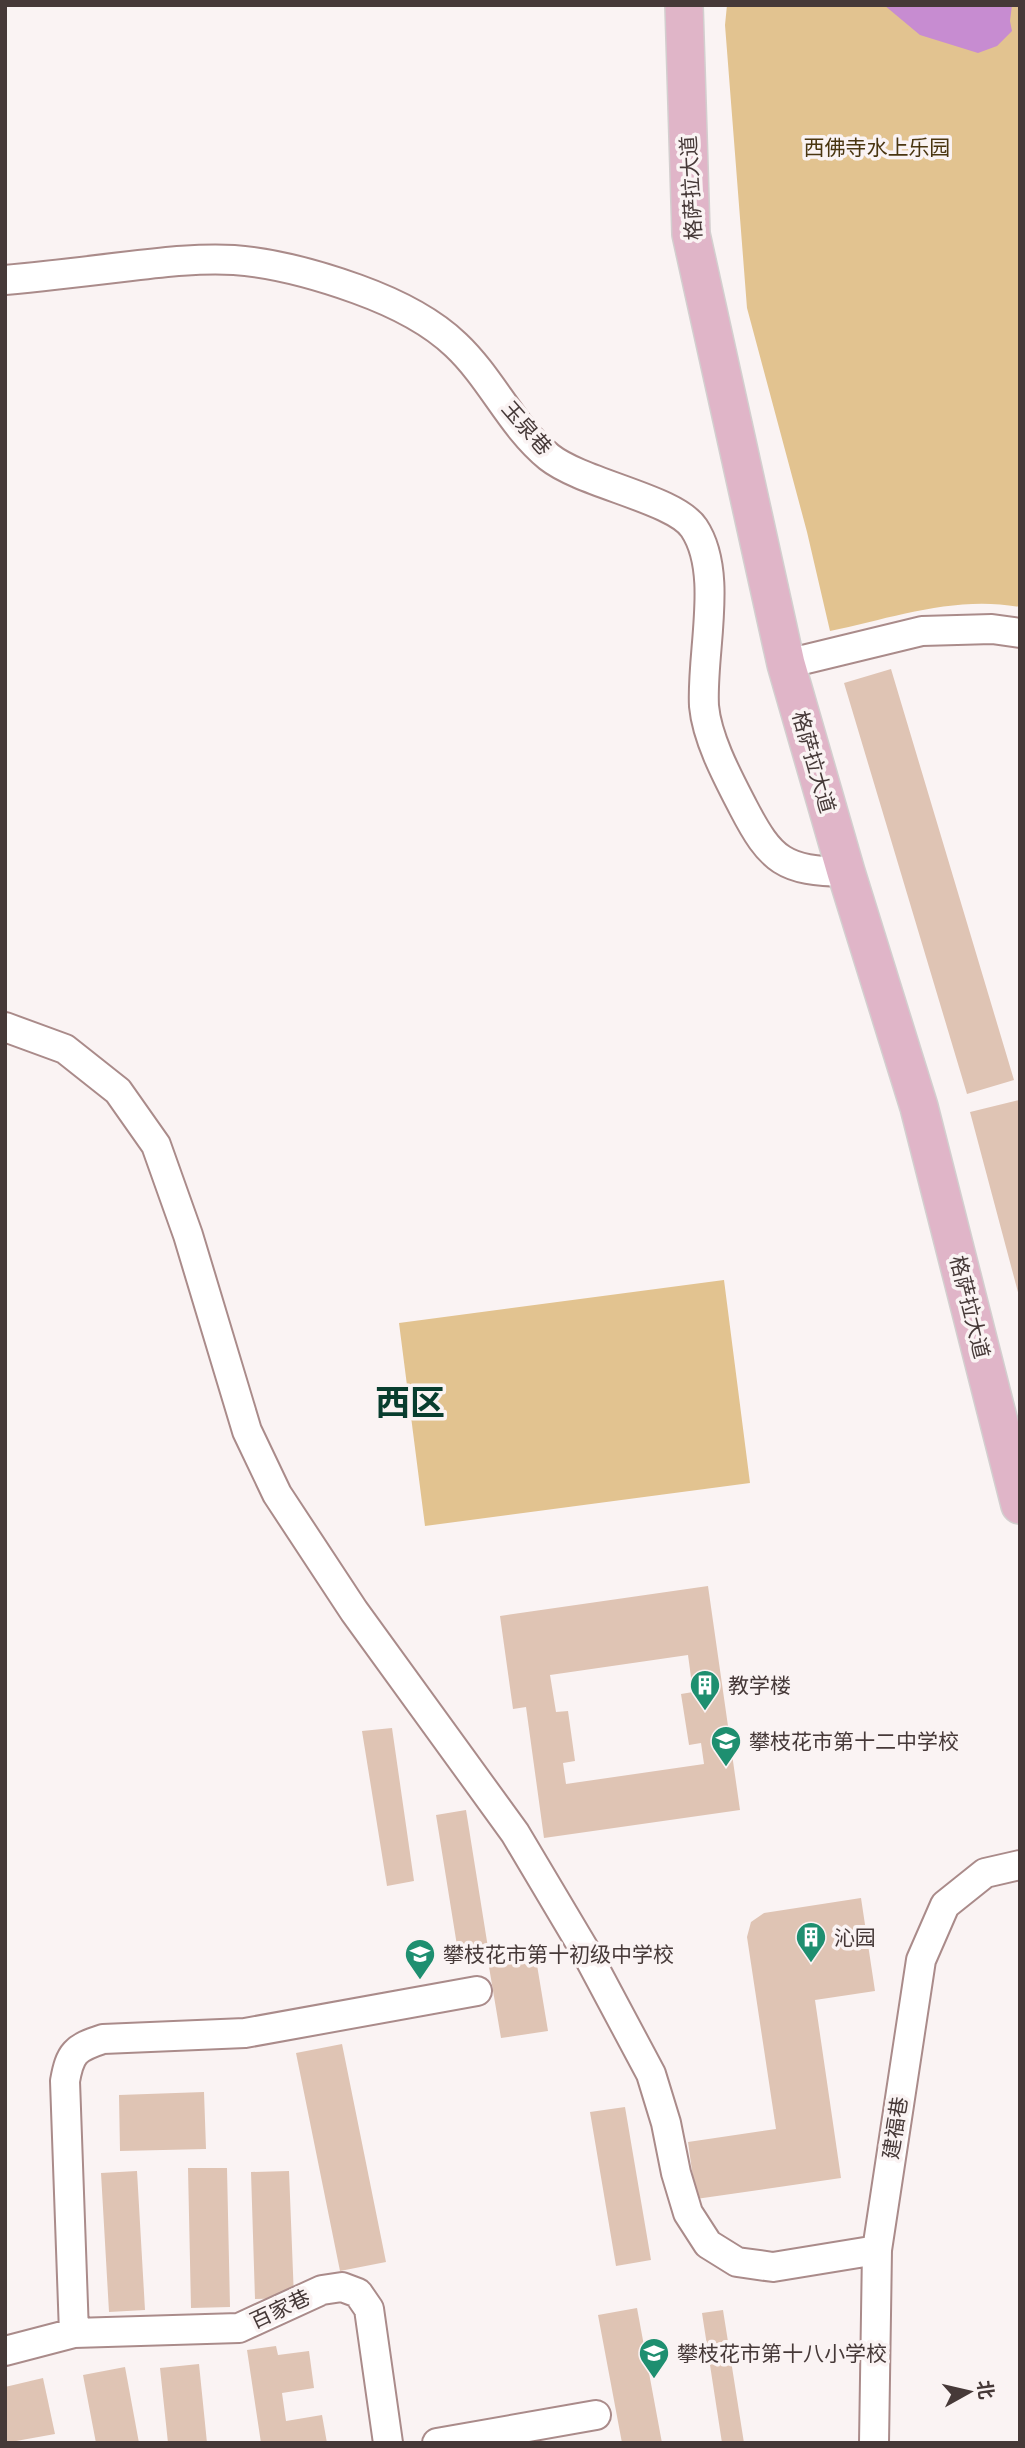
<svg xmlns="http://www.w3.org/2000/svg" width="1025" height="2448" font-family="Rubik,'Noto Sans SC',sans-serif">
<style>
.green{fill:#e2c390}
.water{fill:#c78cd1}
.building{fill:#dfc4b4;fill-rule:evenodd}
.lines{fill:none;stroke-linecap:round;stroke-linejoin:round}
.minor-casing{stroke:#aa8b8a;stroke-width:32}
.major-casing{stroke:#d3cfcf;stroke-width:40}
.minor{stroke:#fff;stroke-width:28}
.major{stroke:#e0b5c8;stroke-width:37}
.labels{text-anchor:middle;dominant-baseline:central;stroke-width:7;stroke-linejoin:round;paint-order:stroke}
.park-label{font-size:21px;fill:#4a3611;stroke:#faf3f3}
.street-label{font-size:21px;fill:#463938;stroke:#faf3f3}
.poi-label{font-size:21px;fill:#463938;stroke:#faf3f3;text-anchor:start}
.town-label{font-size:35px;font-weight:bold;fill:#083d2e;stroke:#faf3f3}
</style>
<rect width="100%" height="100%" fill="#faf3f3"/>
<path class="green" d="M727,5H1020V607C955,595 892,618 830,631L807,532L747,308L725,25Z
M724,1280L750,1483L425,1526L399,1323Z"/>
<path class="water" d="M884,5H1012L1010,21L1012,31L997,46L978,53L920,35Z"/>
<path class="building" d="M891,669L1014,1080L967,1094L844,683Z
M1019,1100L1020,1296H1019L970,1112Z
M708,1586L740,1810L544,1838L526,1707L513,1709L500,1616ZM688,1655L693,1692L681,1694L689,1745L701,1743L704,1764L566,1784L563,1763L575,1761L568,1711L556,1712L550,1675Z
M392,1728L414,1881L387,1886L362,1731Z
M466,1810L489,1954L459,1958L436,1815Z
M861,1898L875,1991L815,2000L841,2178L696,2199L688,2142L776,2129L747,1937L751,1922L764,1913Z
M535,1953L548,2031L501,2038L488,1961Z
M342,2044L386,2262L340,2271L296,2053Z
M204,2092L206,2149L120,2151L119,2095Z
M625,2107L651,2260L616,2266L590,2112Z
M188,2168H227L230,2307L191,2308Z
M137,2171L145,2310L109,2312L101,2173Z
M289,2171L294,2298L255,2299L251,2172Z
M637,2308L662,2443H622L598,2315Z
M723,2310L744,2443H722L702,2313Z
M276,2346L278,2355L309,2351L314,2388L282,2393L286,2421L322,2415L327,2443H261L247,2350Z
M199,2364L207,2443H168L160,2368Z
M125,2367L139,2443H96L83,2375Z
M43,2378L55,2434L5,2443V2387Z"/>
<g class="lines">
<g class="minor-casing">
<path id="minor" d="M5,280C47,276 89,271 131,266C165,262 200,258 234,260C275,263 318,275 357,289C393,302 429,319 456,345C492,379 511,426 549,457C583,484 675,499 694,528C724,573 701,652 704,706C707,739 728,778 743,807C771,861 784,871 846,872
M786,664L922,631L992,629L1020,633
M5,1027L65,1049L118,1091L156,1145L188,1235L247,1431L277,1494L354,1611L515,1833L587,1954L651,2074L666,2123L676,2173L688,2213L708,2244L737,2262L773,2267L877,2250
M74,2333L65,2081C70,2053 75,2048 103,2039L245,2033L477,1991
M5,2351L74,2333L239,2328L322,2290L342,2287L358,2293L369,2309L388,2443
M437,2443L596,2415
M874,2443L877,2250L921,1960L945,1905L985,1873L1020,1865"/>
</g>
<g class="major-casing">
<path id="major" d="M684,5L691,234L786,664L846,872L919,1107L1020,1505"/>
</g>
<use href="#minor" class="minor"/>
<use href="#major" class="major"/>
</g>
<defs>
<g id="building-pin" transform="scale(1.575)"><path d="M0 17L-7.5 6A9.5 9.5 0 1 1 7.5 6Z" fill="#1e8f70" stroke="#faf3f3"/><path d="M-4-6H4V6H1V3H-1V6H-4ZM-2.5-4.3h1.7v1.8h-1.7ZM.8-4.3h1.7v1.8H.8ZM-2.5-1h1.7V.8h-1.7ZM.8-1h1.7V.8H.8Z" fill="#fff"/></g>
<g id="school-pin" transform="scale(1.575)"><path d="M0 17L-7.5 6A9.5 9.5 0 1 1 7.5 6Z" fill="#1e8f70" stroke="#faf3f3"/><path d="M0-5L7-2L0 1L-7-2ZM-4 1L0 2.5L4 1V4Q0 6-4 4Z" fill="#fff"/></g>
</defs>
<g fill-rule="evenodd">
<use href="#building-pin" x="705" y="1685"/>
<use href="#school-pin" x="726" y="1741"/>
<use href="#building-pin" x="811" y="1937"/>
<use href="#school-pin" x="420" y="1954"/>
<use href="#school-pin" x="654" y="2353"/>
</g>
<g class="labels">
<g class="park-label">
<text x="877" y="147">西佛寺水上乐园</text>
</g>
<g class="street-label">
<text transform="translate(691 188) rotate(-93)">格萨拉大道</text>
<text transform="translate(527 428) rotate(49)">玉泉巷</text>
<text transform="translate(814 762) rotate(74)">格萨拉大道</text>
<text transform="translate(970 1307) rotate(76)">格萨拉大道</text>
<text transform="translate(895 2128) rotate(-81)">建福巷</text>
<text transform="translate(280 2309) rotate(-25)">百家巷</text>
</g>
<g class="poi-label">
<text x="728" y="1685">教学楼</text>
<text x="749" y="1741">攀枝花市第十二中学校</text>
<text x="834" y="1937">沁园</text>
<text x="443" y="1954">攀枝花市第十初级中学校</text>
<text x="677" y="2353">攀枝花市第十八小学校</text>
</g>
<g class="town-label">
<text x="410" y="1403">西区</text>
</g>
</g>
<rect width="1025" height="2448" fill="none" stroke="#463938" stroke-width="14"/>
<g transform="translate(969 2392) rotate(82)" stroke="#faf3f3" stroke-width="5" paint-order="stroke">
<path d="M0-5L12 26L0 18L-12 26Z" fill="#463938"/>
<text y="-10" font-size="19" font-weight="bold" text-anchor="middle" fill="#463938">北</text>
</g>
</svg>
